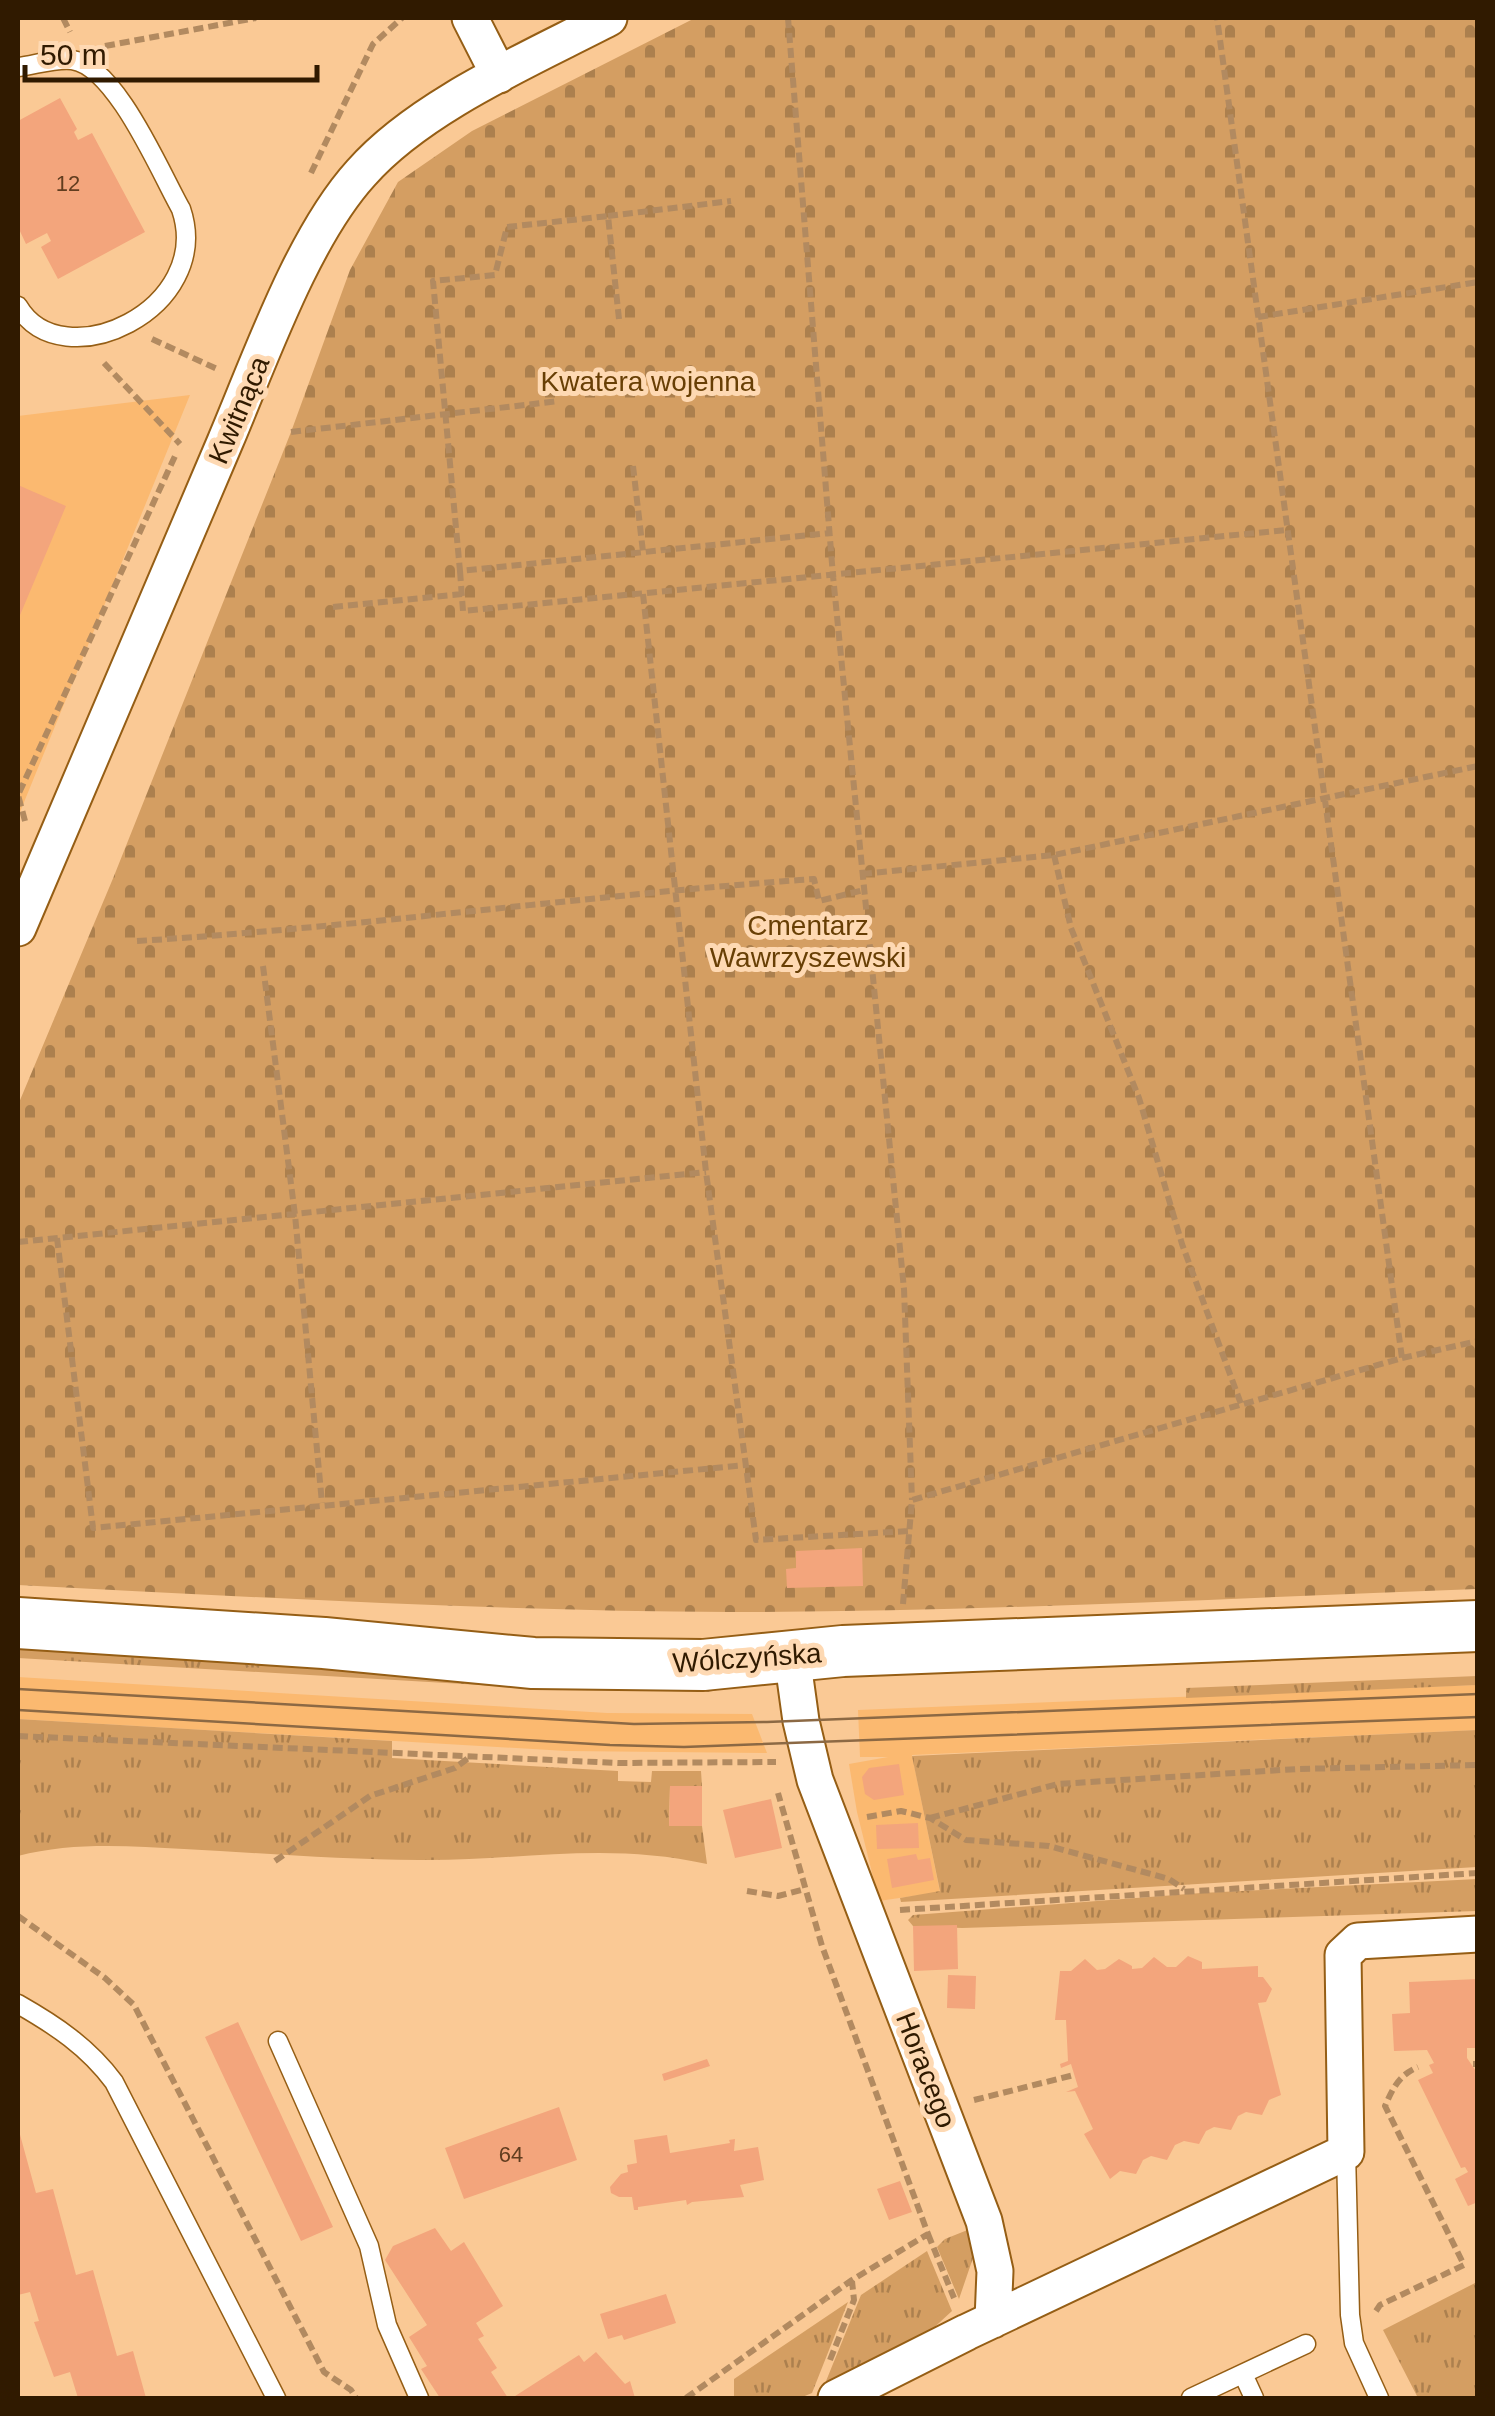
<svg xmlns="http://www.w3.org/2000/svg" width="1495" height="2416" font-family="Helvetica,sans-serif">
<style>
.built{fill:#fbb970}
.grass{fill:url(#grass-tufts)}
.cemetery{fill:url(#cemetery-stones)}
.building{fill:#f3a57c}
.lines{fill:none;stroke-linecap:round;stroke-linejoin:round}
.lane-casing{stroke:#955e15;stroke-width:21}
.street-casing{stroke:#955e15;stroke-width:39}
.secondary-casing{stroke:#955e15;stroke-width:54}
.path{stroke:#b28a60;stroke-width:6;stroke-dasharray:10 5;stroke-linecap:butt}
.lane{stroke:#fff;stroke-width:18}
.street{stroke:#fff;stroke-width:35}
.secondary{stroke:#fff;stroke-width:50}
.tram{stroke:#8c6944;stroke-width:2.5}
.labels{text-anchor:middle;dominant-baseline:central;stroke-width:10;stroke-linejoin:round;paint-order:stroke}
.number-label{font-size:22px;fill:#613d1f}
.park-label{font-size:28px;fill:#683f05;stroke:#fed9b3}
.street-label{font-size:28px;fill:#301a00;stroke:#fed9b3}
</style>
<defs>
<pattern id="grass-tufts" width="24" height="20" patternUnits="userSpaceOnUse" patternTransform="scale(2.5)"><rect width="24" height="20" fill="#d49e62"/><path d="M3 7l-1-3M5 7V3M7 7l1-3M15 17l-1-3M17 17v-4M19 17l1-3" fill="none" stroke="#ac804e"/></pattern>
<pattern id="cemetery-stones" width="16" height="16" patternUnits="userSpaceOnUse" patternTransform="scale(2.5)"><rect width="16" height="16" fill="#d49e62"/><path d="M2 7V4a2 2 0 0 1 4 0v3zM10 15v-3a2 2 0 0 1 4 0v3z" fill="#ac804e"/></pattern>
</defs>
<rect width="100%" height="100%" fill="#fac995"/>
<path class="built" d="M190,395L18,817V416Z
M18,1677L607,1713L752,1714L767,1753L566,1751L18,1719Z
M1477,1685V1730L912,1755L940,1892L879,1901L857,1812L849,1764L888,1757H860L858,1710Z"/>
<path class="grass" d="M18,1648L719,1684L717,1690L709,1692L515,1687L18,1658Z
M1477,1676V1685L1186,1698V1688Z
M18,1719L392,1741V1758L618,1771V1781L651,1782L652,1771H701L702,1786H670L669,1825L702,1826L707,1864C604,1841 521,1861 419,1860C341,1860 262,1853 184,1849C127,1846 72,1842 18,1856Z
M1477,1730V1867L901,1902L900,1898L940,1891L912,1756Z
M1477,1879V1911L962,1928L913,1926L908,1920L913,1915L1201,1893Z
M970,2229L974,2255L959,2299L937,2247L945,2239Z
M927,2251L952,2311L927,2334L824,2386L861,2295Z
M1477,2282V2398H1418L1383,2330Z
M848,2302L812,2393L800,2398H734V2379Z"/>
<path class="cemetery" d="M695,18H1477V1589C1228,1598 978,1612 729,1612C492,1611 254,1597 18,1585V1105L114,876L291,432L350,270L398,182L472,131Z"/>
<path class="building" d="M60,98L77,129L74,132L78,140L92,133L145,232L58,279L41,247L51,241L47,233L26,244L18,227V121Z
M18,485L66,506L18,620Z
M862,1548L863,1586L787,1588L786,1569L796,1568V1551Z
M899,1764L904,1795L874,1800L865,1794L862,1777L869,1768Z
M670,1786H702V1826H669Z
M771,1799L782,1848L735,1858L723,1810Z
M918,1823L919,1848L877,1849L876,1825Z
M916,1854L918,1860L930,1858L934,1880L892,1888L887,1859Z
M957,1925L958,1969L914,1971L913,1926Z
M1188,1956L1202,1962V1969L1258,1966V1977H1263L1272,1989L1266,2002L1258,2003L1281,2095L1269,2100L1262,2115L1246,2112L1238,2116L1231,2130L1214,2127L1206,2131L1199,2144L1184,2141L1175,2145L1167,2160L1151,2156L1143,2160L1136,2174L1120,2171L1110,2179L1084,2134L1093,2129L1075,2091L1066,2092L1078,2087L1071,2064L1061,2068L1060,2064L1068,2061L1066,2020H1055L1060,1971H1071L1085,1959L1097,1970L1105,1969L1119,1959L1132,1966V1969L1142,1968L1154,1957L1167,1967H1176Z
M948,1975L976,1976L975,2009L947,2008Z
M1478,1979V2048H1467V2058L1478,2074V2202L1468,2206L1455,2179L1468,2172L1465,2167L1461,2168L1418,2080L1433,2073L1429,2065L1434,2063L1427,2050L1394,2051L1392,2014L1410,2013L1409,1982Z
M238,2022L333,2227L301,2241L205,2037Z
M707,2059L710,2066L664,2081L662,2074Z
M559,2107L577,2160L464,2199L445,2148Z
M19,2131L36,2193L53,2189L76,2275L93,2270L117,2356L133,2351L146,2398H78L70,2372L54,2377L34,2322L39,2321L30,2292L18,2295Z
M667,2135L670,2153L730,2143L729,2140L735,2139L734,2151L758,2147L764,2180L740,2185L744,2197L692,2202L687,2205L686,2200L638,2207V2210H634L632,2197H619L611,2193L610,2187L621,2174L628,2172L627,2165L637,2163L634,2140Z
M900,2181L912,2212L889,2220L877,2189Z
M435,2228L451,2251L464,2242L503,2306L476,2323L484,2336L478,2339L497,2368L491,2372L508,2398H440L421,2369L427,2366L409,2337L427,2325L385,2260L393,2246Z
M666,2294L676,2323L624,2340L622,2335L608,2339L600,2314Z
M596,2352L625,2384L630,2381L635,2398H512L579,2355L584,2362Z"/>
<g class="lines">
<g class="lane-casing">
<path id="lane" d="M18,67C35,65 55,58 72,60C116,66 160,172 181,209C215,309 62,381 18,306
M18,2004C55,2025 88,2047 114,2082L276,2398
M278,2041L369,2246L387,2325L419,2398
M1346,2152L1350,2315L1354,2343L1379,2398
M1243,2374L1254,2398
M1191,2398L1306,2344"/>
</g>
<g class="street-casing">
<path id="street" d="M470,18L499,75
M18,928C87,766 156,604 225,442C260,360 302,238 361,173C420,106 530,59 609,18
M792,1656L801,1721L815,1780L984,2221L995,2271L993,2320
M836,2398L967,2332L1346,2152L1343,1955L1358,1941L1478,1934"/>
</g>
<g class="secondary-casing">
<path id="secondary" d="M18,1623L324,1643L533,1663L703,1665L843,1651L1478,1626"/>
</g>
<path class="path" d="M63,18L70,32
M788,18L833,576L904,1289L912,1500
M18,19V18
M105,46L256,18
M311,173L373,44L402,18
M608,216L731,201
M1258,317L1478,282
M619,319L608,216L507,227L495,275L433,281L460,571L829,533
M152,339L217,369
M104,363L180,444
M291,432L559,401
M633,466L643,552
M460,571L463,611L1286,530
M643,594L706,1172L756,1540L909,1531
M333,607L462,594
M25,821L18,795L176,454
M1054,855L1071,928L1139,1098L1182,1244L1241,1404
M862,874L1054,855L1478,766
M137,941C363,927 588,895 814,879L819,901L864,890
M263,966L295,1215L322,1503
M57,1238L93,1528L746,1465
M18,1242L706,1172
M1402,1358L1478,1341
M903,1604L912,1500L1402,1358L1217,18
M18,1736L618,1763L776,1762
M867,1817L901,1811L930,1818L966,1840L1049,1846L1169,1879L1184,1889
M930,1818L1058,1784L1298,1769L1478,1765
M275,1861L370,1796L455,1768L471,1756
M747,1891L778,1896L805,1889
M900,1910L1478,1873
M18,1916L105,1978L134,2005L324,2372L351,2390L356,2398
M1473,2064H1478
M974,2100L1074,2075
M928,2234L954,2298
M1376,2311L1380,2305L1464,2265L1385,2106C1393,2088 1399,2075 1418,2067
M830,2360L854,2300L852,2281
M686,2398L852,2280L928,2234L822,1946L778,1793"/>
<use href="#lane" class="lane"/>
<use href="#street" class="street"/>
<use href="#secondary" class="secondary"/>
<path class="tram" d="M18,1689L634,1724L767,1722L1478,1694
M18,1710L610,1745L684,1747L1478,1717"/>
</g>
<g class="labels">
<g class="number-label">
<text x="68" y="183">12</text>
<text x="511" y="2154">64</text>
</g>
<g class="park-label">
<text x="648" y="381">Kwatera wojenna</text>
<text x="808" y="925">Cmentarz<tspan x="808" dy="32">Wawrzyszewski</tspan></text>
</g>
<g class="street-label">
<text transform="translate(239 410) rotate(-67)">Kwitnąca</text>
<text transform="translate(747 1658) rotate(-4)">Wólczyńska</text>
<text transform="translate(926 2070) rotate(69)">Horacego</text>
</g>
</g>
<rect width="1495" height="2416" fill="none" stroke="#301a00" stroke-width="40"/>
<path d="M25 65v15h292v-15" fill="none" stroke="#301a00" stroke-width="5"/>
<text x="40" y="65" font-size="30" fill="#301a00" stroke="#fed9b3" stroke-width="8" paint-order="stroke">50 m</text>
</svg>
